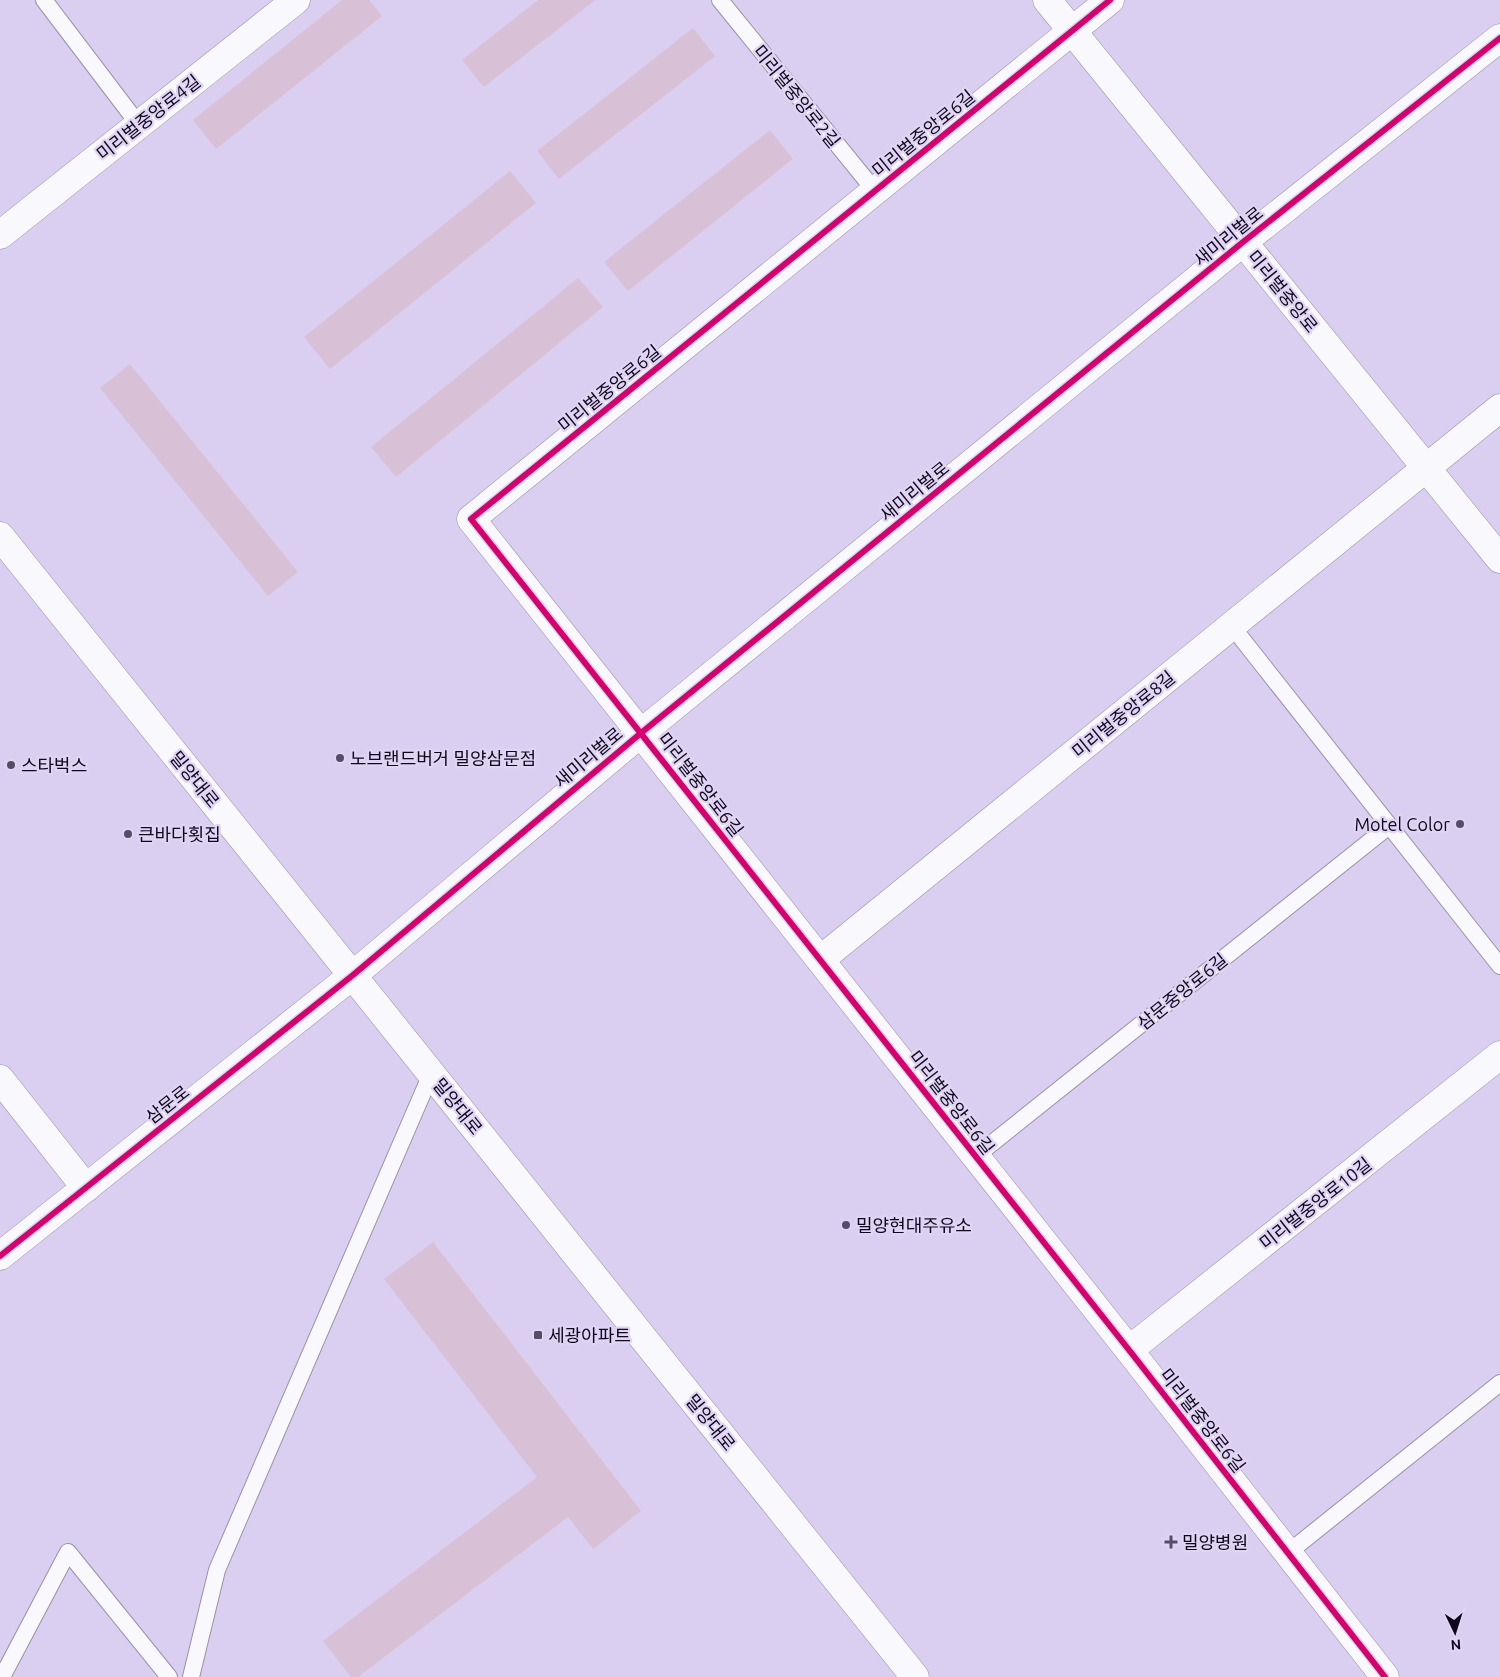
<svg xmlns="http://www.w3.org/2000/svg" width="1500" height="1677" font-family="Ubuntu,'Noto Sans KR',sans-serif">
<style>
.building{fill:#d8c1d6}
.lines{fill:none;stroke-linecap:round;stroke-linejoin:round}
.lane-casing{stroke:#9a90ab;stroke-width:18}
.street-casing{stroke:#9a90ab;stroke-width:29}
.secondary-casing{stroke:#9a90ab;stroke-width:29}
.primary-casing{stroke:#9a90ab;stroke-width:29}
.lane{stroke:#f9f8fd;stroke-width:16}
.street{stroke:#f9f8fd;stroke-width:28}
.secondary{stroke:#f9f8fd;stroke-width:28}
.primary{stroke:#f9f8fd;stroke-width:28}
.cycleway-casing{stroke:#dfd5f3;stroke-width:9}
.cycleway{stroke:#d6006c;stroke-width:6}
.poi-dot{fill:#574c68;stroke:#dfd5f3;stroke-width:2}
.labels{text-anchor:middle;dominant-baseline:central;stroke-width:4.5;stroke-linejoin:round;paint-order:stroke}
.street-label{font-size:18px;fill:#10061e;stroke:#dfd5f3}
.poi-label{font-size:18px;fill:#10061e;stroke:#dfd5f3;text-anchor:start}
</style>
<rect width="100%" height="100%" fill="#dacff0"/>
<path class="building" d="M342,0H369L382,16L216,149L193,120Z
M538,0H595L484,87L462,60Z
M693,28L715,56L559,179L537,151Z
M770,130L793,159L628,291L604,262Z
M510,171L536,203L330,369L304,337Z
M578,278L603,307L396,477L371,447Z
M130,364L298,572L268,596L100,388Z
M433,1242L641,1511L593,1549L568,1517L358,1677H351L323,1641L537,1477L384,1279Z"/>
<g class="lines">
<g class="lane-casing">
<path id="lane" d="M44,0L139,125
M720,0L875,191
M1231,625L1500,966
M976,1156L1389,826
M1289,1552L1500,1383
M2,1677L68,1552L169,1677
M191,1677L217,1570L431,1074"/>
</g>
<g class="street-casing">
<path id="street" d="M1110,0L471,519L1129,1350L1385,1677
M0,235L296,0
M820,960L1500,408
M0,1079L86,1188
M1129,1350L1500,1055"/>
</g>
<g class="secondary-casing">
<path id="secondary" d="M1047,0L1500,559
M0,1256L353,975L641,733L1243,242L1500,38"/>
</g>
<g class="primary-casing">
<path id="primary" d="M0,536L915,1677"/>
</g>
<use href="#lane" class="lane"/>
<use href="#street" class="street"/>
<use href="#secondary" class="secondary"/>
<use href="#primary" class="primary"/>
<g class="cycleway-casing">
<path id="cycleway" d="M1110,0L471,519L1129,1350L1385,1677
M0,1256L353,975L641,733L1243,242L1500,38"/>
</g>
<use href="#cycleway" class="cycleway"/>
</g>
<g class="poi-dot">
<circle cx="340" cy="758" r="5"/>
<circle cx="11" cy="765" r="5"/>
<circle cx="1460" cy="824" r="5"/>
<circle cx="128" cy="834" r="5"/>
<circle cx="846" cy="1225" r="5"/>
<rect x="533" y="1330" width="10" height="10" rx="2.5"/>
<path d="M1168.5 1534.5h5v5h5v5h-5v5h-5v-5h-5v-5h5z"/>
</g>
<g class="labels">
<g class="street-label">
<text transform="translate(797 96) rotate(51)">미리벌중앙로2길</text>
<text transform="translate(148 117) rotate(-38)">미리벌중앙로4길</text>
<text transform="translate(923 133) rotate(-39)">미리벌중앙로6길</text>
<text transform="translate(1228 236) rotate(-39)">새미리벌로</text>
<text transform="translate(1283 291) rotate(51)">미리벌중앙로</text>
<text transform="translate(609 388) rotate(-39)">미리벌중앙로6길</text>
<text transform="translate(914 491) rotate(-39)">새미리벌로</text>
<text transform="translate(1123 714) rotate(-39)">미리벌중앙로8길</text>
<text transform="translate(588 757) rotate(-40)">새미리벌로</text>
<text transform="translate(195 779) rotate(51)">밀양대로</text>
<text transform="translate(701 784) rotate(52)">미리벌중앙로6길</text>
<text transform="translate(1182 991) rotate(-39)">삼문중앙로6길</text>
<text transform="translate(952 1102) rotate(52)">미리벌중앙로6길</text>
<text transform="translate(167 1104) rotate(-38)">삼문로</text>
<text transform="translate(458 1106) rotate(51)">밀양대로</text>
<text transform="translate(1315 1203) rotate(-38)">미리벌중앙로10길</text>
<text transform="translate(1203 1420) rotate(52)">미리벌중앙로6길</text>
<text transform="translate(711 1422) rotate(51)">밀양대로</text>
</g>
<g class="poi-label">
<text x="350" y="758">노브랜드버거 밀양삼문점</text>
<text x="21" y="765">스타벅스</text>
<text x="1450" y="824" text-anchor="end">Motel Color</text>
<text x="138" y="834">큰바다횟집</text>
<text x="856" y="1225">밀양현대주유소</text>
<text x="548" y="1335">세광아파트</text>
<text x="1182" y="1542">밀양병원</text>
</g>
</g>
<g transform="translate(1455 1632) rotate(176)" stroke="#dfd5f3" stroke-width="4" paint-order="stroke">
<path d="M0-4L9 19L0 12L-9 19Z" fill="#10061e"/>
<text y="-8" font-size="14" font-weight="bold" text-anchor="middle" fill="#10061e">N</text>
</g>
</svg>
